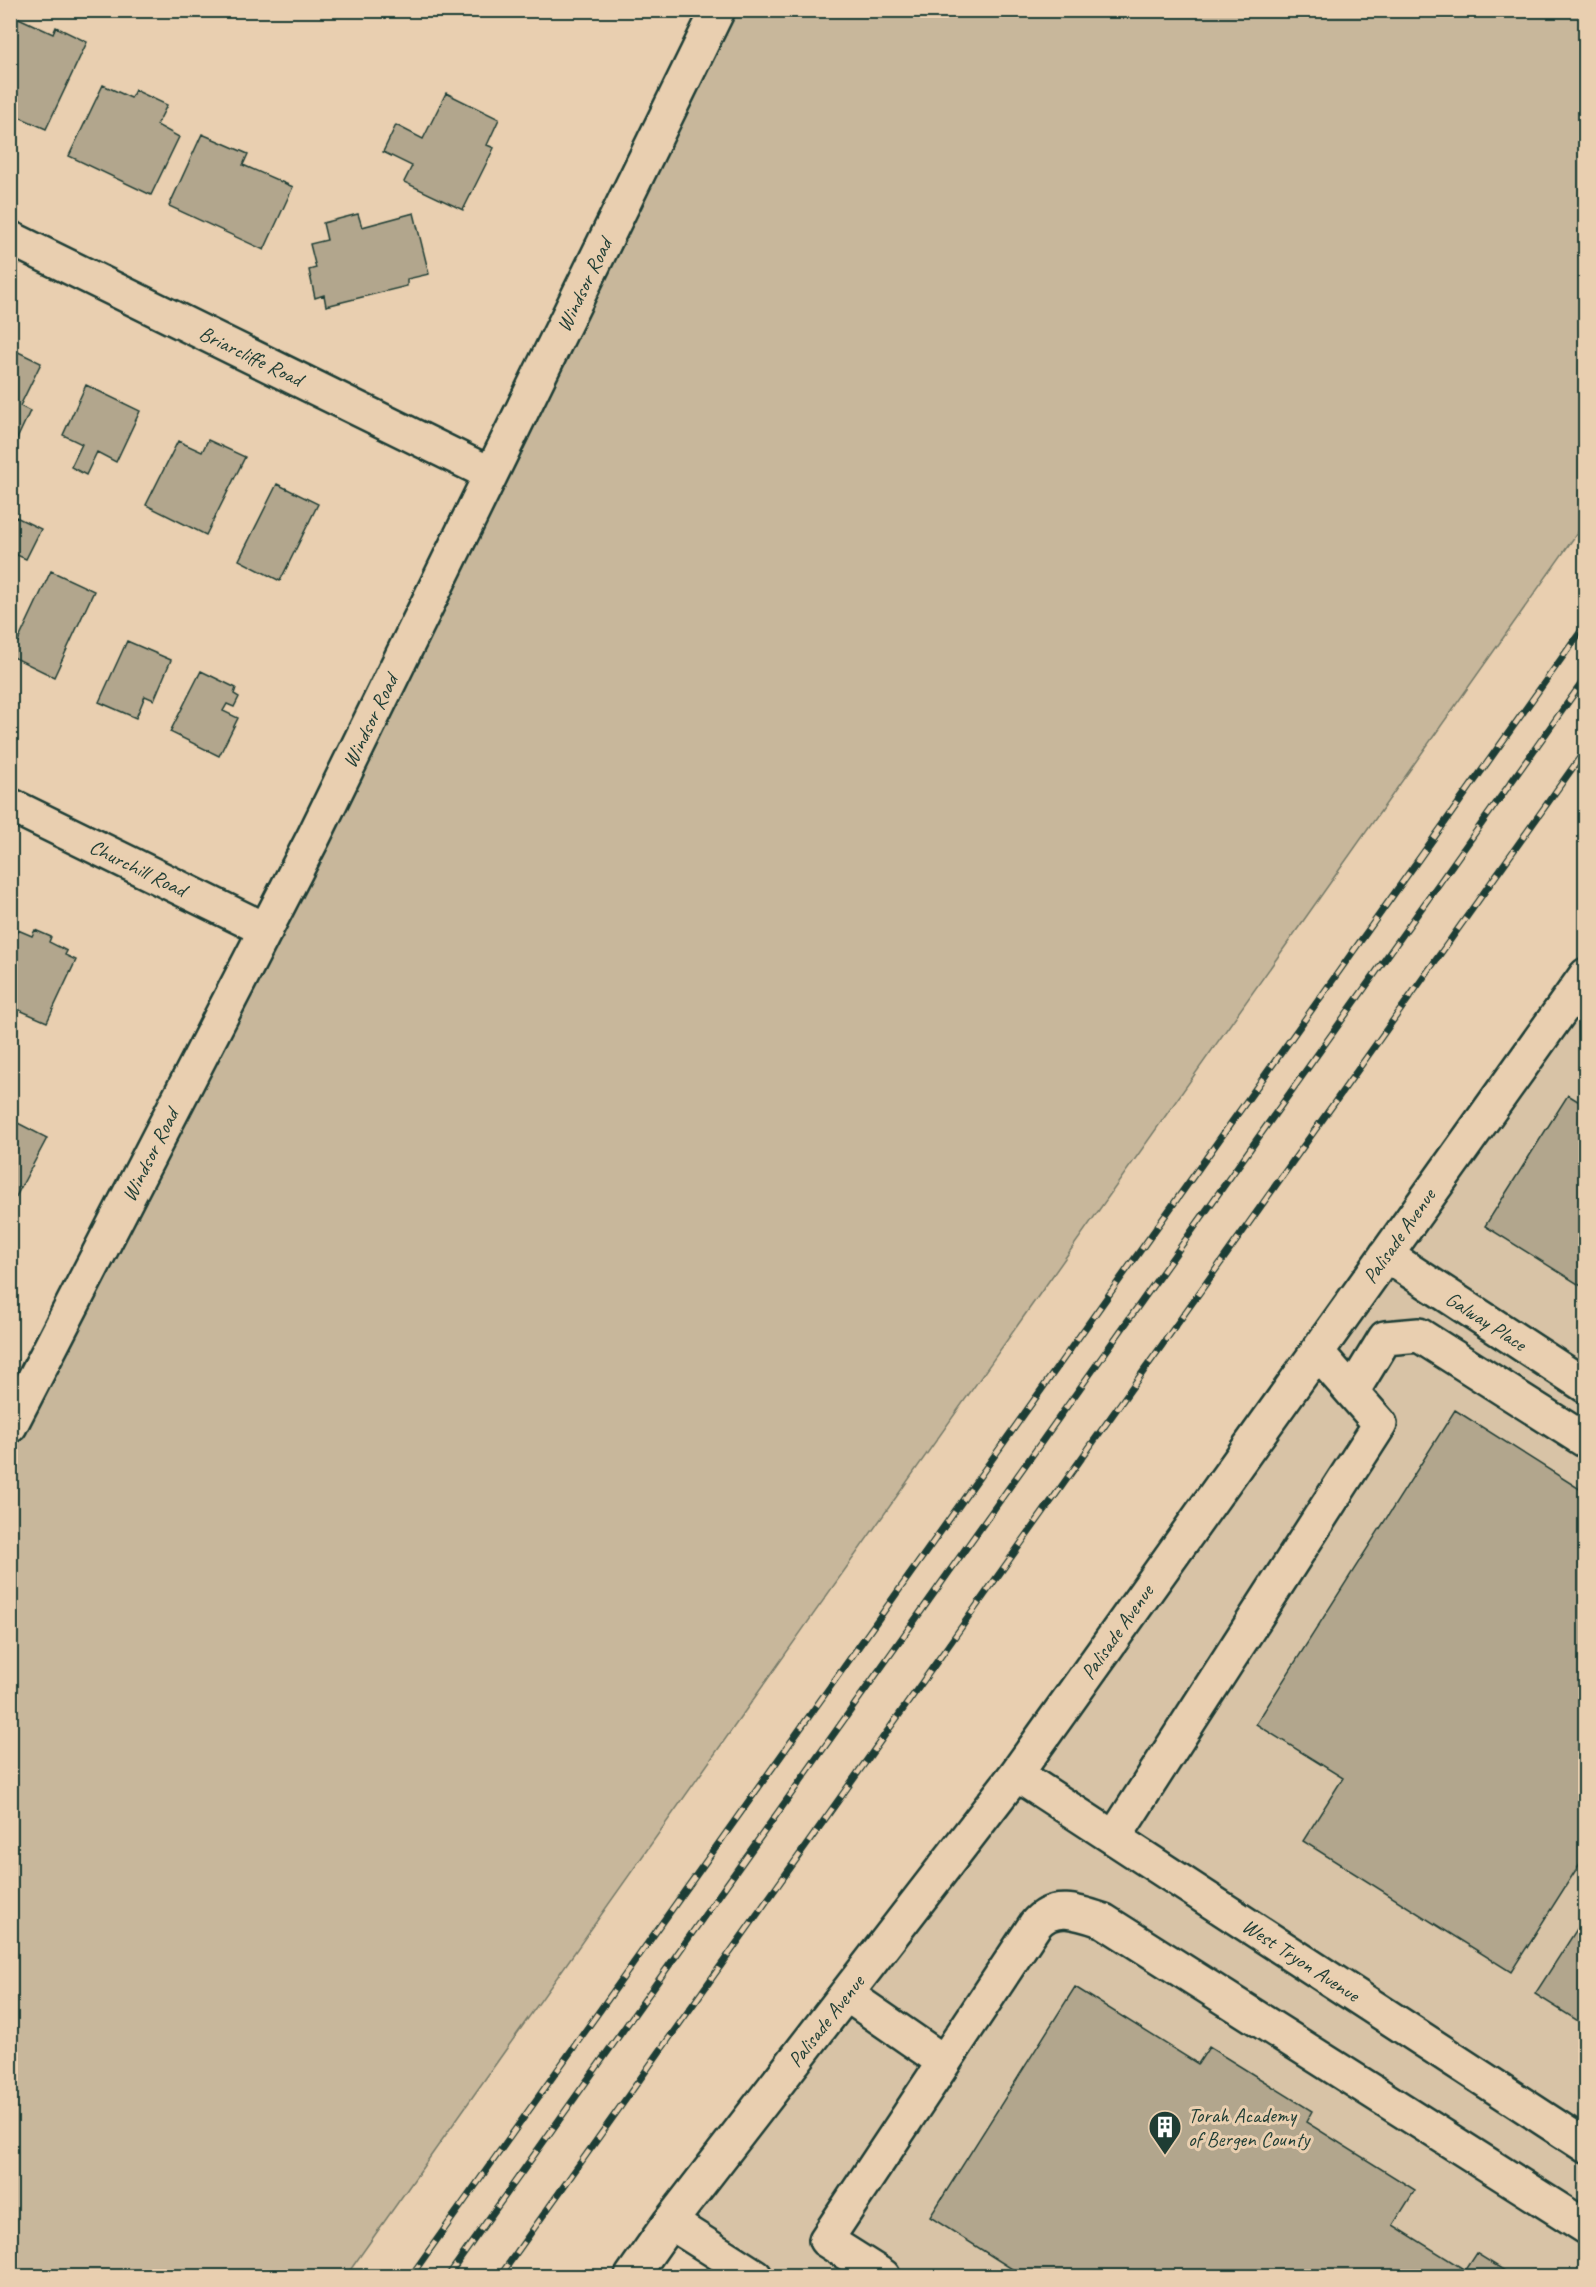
<svg xmlns="http://www.w3.org/2000/svg" width="1596" height="2287" font-family="Caveat,sans-serif">
<style>
.built{fill:#d8c3a6}
.green{fill:#c8b79b;stroke:#747a68;stroke-width:1.5}
.building{fill:#b2a68d;stroke:#1f3d34;stroke-width:1.5}
.lines{fill:none;stroke-linecap:round;stroke-linejoin:round}
.minor-casing{stroke:#1f3d34;stroke-width:38}
.minor{stroke:#e9cfb0;stroke-width:33}
.rail-casing{stroke:#1f3d34;stroke-width:7}
.rail{stroke:#e9cfb0;stroke-width:4.5;stroke-dasharray:14;stroke-linecap:butt}
.labels{text-anchor:middle;dominant-baseline:central;stroke-width:6;stroke-linejoin:round;paint-order:stroke}
.street-label{font-size:21px;fill:#1f3d34;stroke:#e9cfb0}
.poi-label{font-size:21px;fill:#1f3d34;stroke:#e9cfb0;text-anchor:start}
</style>
<rect width="100%" height="100%" fill="#e9cfb0"/>
<filter id="ink" filterUnits="userSpaceOnUse"><feTurbulence type="fractalNoise" baseFrequency=".0167" numOctaves="2"/><feDisplacementMap in="SourceGraphic" scale="12" xChannelSelector="R" yChannelSelector="G"/><feConvolveMatrix kernelMatrix="1 2 1 2 8 2 1 2 1" color-interpolation-filters="sRGB"/></filter>
<g filter="url(#ink)">
<path class="built" d="M1585,975V2276H755L670,2222Z"/>
<path class="green" d="M718,11H1585V522L346,2276H11L10,1427Z"/>
<path class="building" d="M10,14L53,34L56,27L87,42L46,129L10,113Z
M103,85L131,98L135,90L167,105L157,125L179,137L151,195L69,156Z
M446,93L499,119L487,145L494,148L463,210L404,182L412,166L383,152L396,125L423,139Z
M202,134L248,154L243,165L293,187L264,250L169,206Z
M414,213L429,274L407,279V286L326,306L324,295L315,298L309,270L316,268L310,244L327,240L323,223L358,214L362,227Z
M10,348L41,363L20,406L30,411L16,441L10,439Z
M86,385L140,411L116,462L97,452L86,475L71,467L82,444L63,435Z
M208,440L245,457L206,535L146,505L178,441L202,452Z
M277,484L318,504L280,581L239,560Z
M16,517L41,529L26,559L10,552V528Z
M51,571L94,591L54,677L11,656Z
M127,641L171,660L154,700L145,696L136,718L99,702Z
M201,671L236,688L234,694L239,697L234,707L227,704L223,711L238,718L219,756L170,732Z
M18,930L32,936L35,930L51,937L49,942L67,951L65,955L76,960L47,1022L10,1006V946Z
M1568,1095L1586,1106V1289L1485,1226Z
M10,1119L47,1138L10,1208Z
M1455,1410L1586,1493V1854L1511,1972L1303,1841L1343,1778L1256,1724Z
M1586,1915V2026L1535,1994Z
M1075,1987L1198,2064L1209,2047L1312,2111L1306,2122L1415,2190L1393,2225L1465,2270L1476,2253L1513,2276H1023L930,2217Z"/>
<g class="lines">
<g class="minor-casing">
<path id="minor" d="M10,238L491,474
M10,805L266,930
M1386,1255L1586,1386
M1352,1392L1385,1338L1419,1335L1586,1441
M10,1426L314,836L718,10
M1016,1774L1586,2146
M1114,1838L1380,1424L1317,1352
M846,1994L944,2062
M670,2222L755,2276
M632,2276L670,2222L1016,1774L1586,975
M883,2276L826,2240L1035,1925C1053,1902 1081,1913 1104,1921L1586,2227"/>
</g>
<use href="#minor" class="minor"/>
<g class="rail-casing">
<path id="rail" d="M411,2276L1586,624
M448,2276L1586,677
M500,2276L1586,749"/>
</g>
<use href="#rail" class="rail"/>
</g>
</g>
<defs>
<g id="building-pin" transform="scale(1.725)"><path d="M0 17L-7.5 6A9.5 9.5 0 1 1 7.5 6Z" fill="#1f3d34" stroke="#e9cfb0"/><path d="M-4-6H4V6H1V3H-1V6H-4ZM-2.5-4.3h1.7v1.8h-1.7ZM.8-4.3h1.7v1.8H.8ZM-2.5-1h1.7V.8h-1.7ZM.8-1h1.7V.8H.8Z" fill="#fff"/></g>
</defs>
<g fill-rule="evenodd">
<use href="#building-pin" x="1165" y="2127"/>
</g>
<g class="labels">
<g class="street-label">
<text transform="translate(584 285) rotate(-64)">Windsor Road</text>
<text transform="translate(251 356) rotate(26)">Briarcliffe Road</text>
<text transform="translate(370 721) rotate(-64)">Windsor Road</text>
<text transform="translate(138 868) rotate(26)">Churchill Road</text>
<text transform="translate(150 1155) rotate(-63)">Windsor Road</text>
<text transform="translate(1399 1236) rotate(-55)">Palisade Avenue</text>
<text transform="translate(1486 1321) rotate(33)">Galway Place</text>
<text transform="translate(1117 1632) rotate(-55)">Palisade Avenue</text>
<text transform="translate(1301 1960) rotate(33)">West Tryon Avenue</text>
<text transform="translate(826 2021) rotate(-52)">Palisade Avenue</text>
</g>
<g class="poi-label">
<text x="1188" y="2115">Torah Academy<tspan x="1188" dy="24">of Bergen County</tspan></text>
</g>
</g>
<rect width="1596" height="2287" fill="none" stroke="#e9cfb0" stroke-width="36"/>
<rect x="18" y="18" width="1560" height="2251" fill="none" stroke="#1f3d34" stroke-width="2" filter="url(#ink)"/>
</svg>
